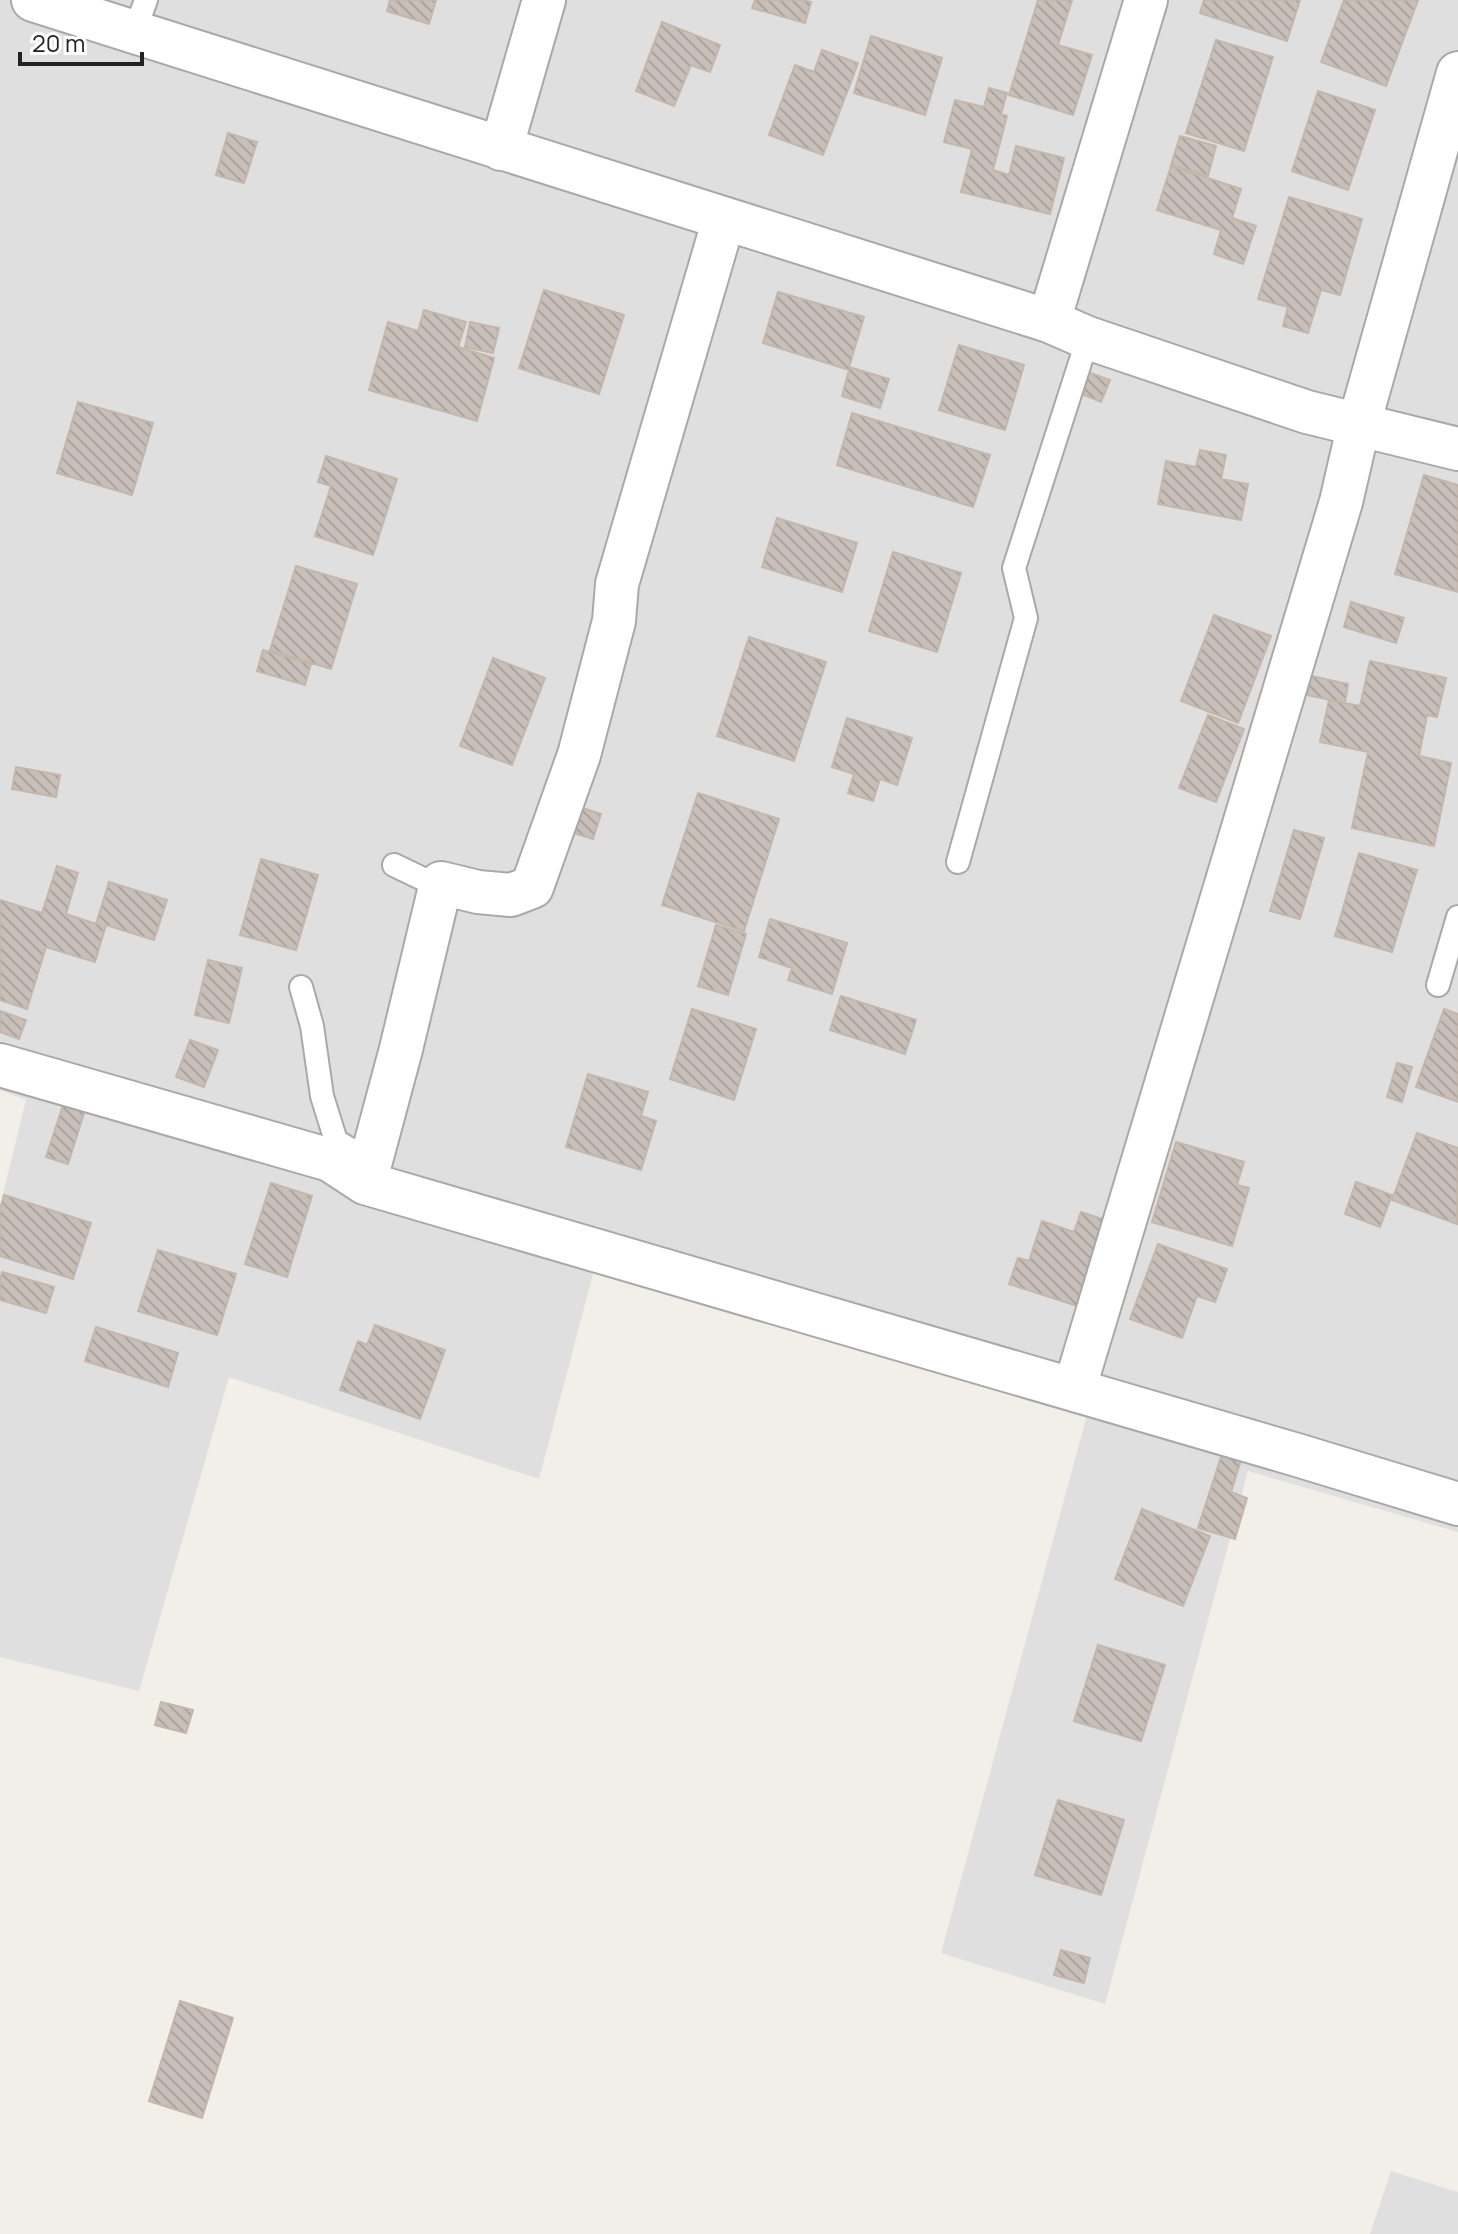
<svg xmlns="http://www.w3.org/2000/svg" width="1458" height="2234" font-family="Manrope,sans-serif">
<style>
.residential{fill:#e0dfdf}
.building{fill:url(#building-back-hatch);stroke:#c4b6ab;stroke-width:2}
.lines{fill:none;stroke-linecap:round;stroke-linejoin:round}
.service-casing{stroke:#a9a9a9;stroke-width:26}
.minor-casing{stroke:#a9a9a9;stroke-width:46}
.service{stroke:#fff;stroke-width:22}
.minor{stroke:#fff;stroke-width:42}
</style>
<defs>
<pattern id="building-back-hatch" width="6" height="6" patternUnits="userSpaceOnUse" patternTransform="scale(2)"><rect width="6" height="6" fill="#c7bfb8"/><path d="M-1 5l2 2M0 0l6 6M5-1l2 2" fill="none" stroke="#aba49e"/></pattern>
</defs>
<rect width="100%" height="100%" fill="#f2efe9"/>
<path class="residential" d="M0,0H1458V1532L1248,1471L1105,2004L941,1953L1087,1415L594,1270L539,1479L229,1377L139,1691L0,1657V1206L26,1100L0,1090Z
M1391,2171L1458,2192V2234H1370Z"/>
<path class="building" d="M390,0H436L429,24L387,11Z
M755,0H803L811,2L805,23L752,8Z
M1038,0H1072L1058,45L1092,55L1073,115L1009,95Z
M1204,0H1300L1287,41L1200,13Z
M1344,0H1418L1386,86L1321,62Z
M662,22L720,45L710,72L691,65L674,106L636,91Z
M871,36L942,58L925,115L854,93Z
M1216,40L1273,57L1244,151L1186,133Z
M822,50L858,63L823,155L769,135L795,65L814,72Z
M989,88L1007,93L1001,114L1007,116L993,170L1009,175L1016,146L1064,158L1050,214L961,192L972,149L944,142L955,100L984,107Z
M1318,91L1375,110L1348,190L1292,171Z
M228,133L257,142L244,183L216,175Z
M1180,136L1216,146L1208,176L1171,165Z
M1171,166L1241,189L1232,218L1256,226L1243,264L1214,254L1221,230L1157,210Z
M1289,197L1362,219L1340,295L1321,290L1308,333L1283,326L1288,307L1258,299Z
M544,290L624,315L599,394L519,368Z
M778,292L864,317L849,367L889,379L880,408L842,396L849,370L763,343Z
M424,310L466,322L458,347L494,358L477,421L369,390L388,322L418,331Z
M470,322L499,328L493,353L465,347Z
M959,345L1024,365L1005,430L939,410Z
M1088,372L1110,380L1101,402L1079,393Z
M78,402L153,423L132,495L57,473Z
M852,413L990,455L973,507L837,465Z
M1200,450L1226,455L1221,479L1248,484L1241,520L1158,504L1166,461L1196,467Z
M326,456L397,479L373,555L315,536L331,486L318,482Z
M1424,475L1458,485V592L1395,574Z
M777,518L857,543L842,592L762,567Z
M893,552L961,573L937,652L869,631Z
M296,566L357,584L331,669L270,650Z
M1351,602L1404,618L1396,643L1344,627Z
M1214,615L1271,636L1238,723L1181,701Z
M749,637L826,662L794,761L717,736Z
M263,650L311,664L305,685L257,671Z
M493,658L545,678L512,765L460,746Z
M1370,661L1446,678L1437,717L1427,715L1419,756L1451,763L1434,846L1352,828L1368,752L1320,742L1329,700L1360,706Z
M1311,676L1348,684L1345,703L1307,695Z
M1208,715L1244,729L1216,802L1179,788Z
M847,718L912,738L897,785L880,779L873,801L848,793L854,774L832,767Z
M16,767L60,775L56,797L12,789Z
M698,793L779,819L744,931L662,905Z
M579,807L601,814L593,839L571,832Z
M1294,830L1324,838L1300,919L1270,911Z
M1359,853L1417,870L1392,952L1335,936Z
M261,859L318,875L296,950L240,935Z
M57,866L78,873L66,914L96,924L109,882L167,900L154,940L106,925L95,962L46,947L27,1009L0,1000V900L42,913Z
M770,919L847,943L832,994L788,980L792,968L759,957Z
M716,925L746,934L728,995L698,986Z
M208,960L242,968L229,1023L195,1015Z
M841,996L916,1020L905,1054L830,1030Z
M692,1009L756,1029L734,1100L670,1079Z
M1444,1009L1458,1014V1102L1416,1087Z
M0,1011L26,1020L19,1039L0,1032Z
M190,1040L218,1050L204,1087L176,1077Z
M1397,1063L1412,1067L1402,1102L1387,1097Z
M588,1074L648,1092L641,1116L656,1121L641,1170L566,1147Z
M69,1087L90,1094L68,1164L46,1157Z
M1417,1133L1458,1148L1457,1224L1392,1200Z
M1176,1142L1244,1162L1237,1185L1249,1188L1232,1246L1152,1222Z
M1356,1182L1392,1195L1380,1227L1345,1214Z
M271,1183L312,1196L287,1277L245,1264Z
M4,1195L91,1223L73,1279L0,1256V1209Z
M1081,1212L1105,1220L1077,1306L1009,1284L1018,1258L1029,1261L1042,1221L1074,1232Z
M1158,1244L1227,1269L1215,1302L1197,1296L1182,1338L1130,1319Z
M158,1250L236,1274L217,1335L138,1311Z
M2,1272L54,1287L46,1313L0,1300V1280Z
M375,1325L445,1350L420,1419L340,1390L358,1341L367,1345Z
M96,1327L178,1353L168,1387L85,1361Z
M1222,1454L1241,1460L1231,1492L1247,1498L1235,1539L1198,1528Z
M1142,1509L1210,1536L1183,1606L1115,1579Z
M1098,1645L1165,1665L1141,1741L1074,1721Z
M161,1702L193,1710L186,1733L155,1725Z
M1058,1800L1124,1820L1101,1895L1035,1875Z
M1061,1950L1090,1958L1084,1983L1054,1975Z
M180,2001L233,2018L202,2118L149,2101Z"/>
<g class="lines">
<g class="service-casing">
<path id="service" d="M134,33L146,0
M958,862L1026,618L1014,568L1088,338
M394,865L421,878L441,883
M1438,985L1458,917
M301,987L312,1026L322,1096L336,1141L360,1155"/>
</g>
<g class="minor-casing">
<path id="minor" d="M33,0L1049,321L1088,338L1307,412L1458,449
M501,149L544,0
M1049,321L1146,0
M0,1065L330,1160L365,1183L1297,1455L1458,1504
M365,1183L401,1049L441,883L478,892L511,895L532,887L579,755L614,621L617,584L724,219
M1074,1390L1341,502L1359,424L1458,73"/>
</g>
<use href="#service" class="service"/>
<use href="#minor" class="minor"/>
</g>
<path d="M20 52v12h122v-12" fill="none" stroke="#222222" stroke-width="4"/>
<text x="32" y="52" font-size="24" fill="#222222" stroke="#ffffff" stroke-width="6" paint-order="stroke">20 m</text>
</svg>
